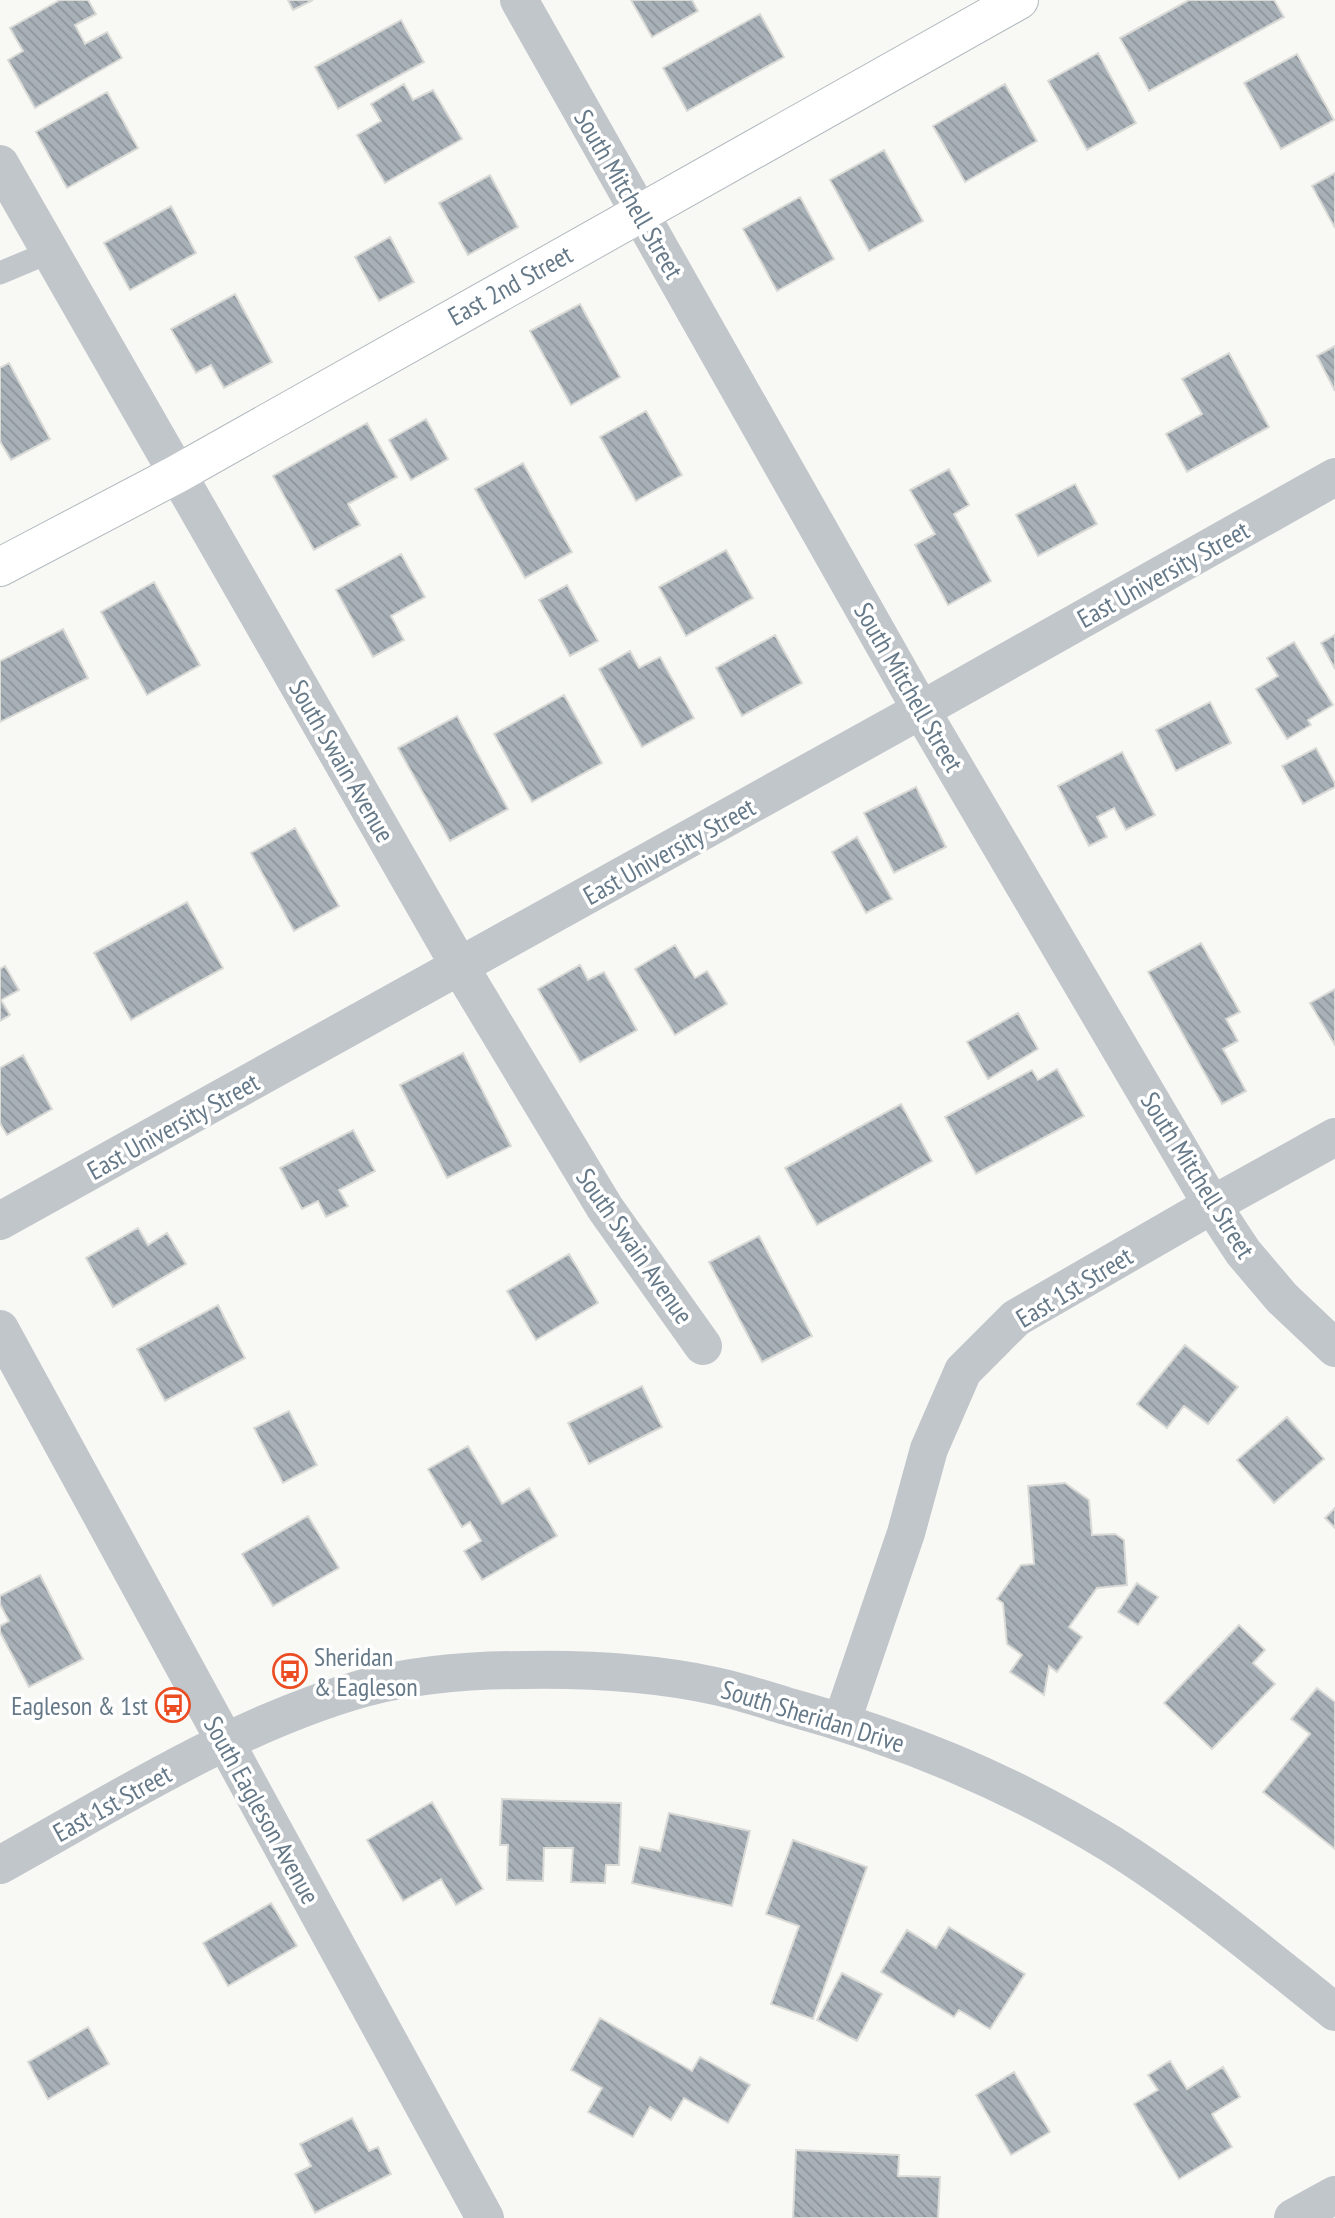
<svg xmlns="http://www.w3.org/2000/svg" width="1335" height="2218" font-family="'PT Sans Narrow',sans-serif">
<style>
.building{fill:url(#building-back-hatch);stroke:#dadad7;stroke-width:2}
.lines{fill:none;stroke-linecap:round;stroke-linejoin:round}
.secondary-casing{stroke:#b3babf;stroke-width:40}
.lane{stroke:#c1c6ca;stroke-width:23}
.street{stroke:#c1c6ca;stroke-width:38}
.secondary{stroke:#fff;stroke-width:38}
.labels{text-anchor:middle;dominant-baseline:central;stroke-width:7;stroke-linejoin:round;paint-order:stroke}
.street-label{font-size:26px;fill:#667988;stroke:#fff}
.poi-label{font-size:26px;fill:#667988;stroke:#fff;text-anchor:start}
</style>
<defs>
<pattern id="building-back-hatch" width="6" height="6" patternUnits="userSpaceOnUse" patternTransform="scale(1.75)"><rect width="6" height="6" fill="#a8b1b7"/><path d="M-1 5l2 2M0 0l6 6M5-1l2 2" fill="none" stroke="#8d959b"/></pattern>
</defs>
<rect width="100%" height="100%" fill="#f8f8f5"/>
<path class="building" d="M60,0H88L96,14L75,25L85,44L107,32L122,58L35,108L8,60L23,51L10,28Z
M288,0H313L293,10Z
M631,0H692L698,11L652,37Z
M1189,0H1274L1284,17L1149,91L1120,38Z
M760,14L784,57L687,111L663,68Z
M401,20L424,62L338,109L315,67Z
M1098,53L1136,123L1087,150L1048,81Z
M1297,54L1334,120L1281,149L1244,83Z
M404,84L413,100L433,90L462,139L385,183L357,135L381,121L371,104Z
M1005,84L1037,141L965,182L933,126Z
M107,92L138,148L67,188L36,132Z
M884,150L923,221L869,251L830,180Z
M1335,173V228L1312,186Z
M490,175L518,227L468,255L439,203Z
M800,197L834,259L777,291L743,229Z
M171,206L196,253L130,290L104,243Z
M390,237L414,282L379,301L355,257Z
M235,294L272,362L224,388L211,365L196,373L171,329Z
M580,304L620,377L571,405L530,331Z
M1335,346V391L1317,356Z
M1229,353L1269,427L1187,472L1166,434L1202,414L1182,379Z
M9,363L50,439L11,460L0,441V368Z
M646,411L682,475L636,501L600,437Z
M426,419L448,459L411,480L389,440Z
M367,423L397,477L348,504L360,525L314,550L273,476Z
M523,463L572,552L525,578L475,489Z
M949,469L969,505L954,514L991,581L948,605L915,545L935,534L910,490Z
M1075,484L1097,524L1038,556L1016,515Z
M726,550L753,598L686,636L659,587Z
M401,554L425,597L391,616L404,640L373,657L336,590Z
M154,582L200,665L147,695L101,612Z
M567,585L598,641L570,656L539,600Z
M63,629L88,678L0,722V661Z
M775,635L802,683L742,716L716,668Z
M1335,635V669L1321,643Z
M1294,642L1333,705L1308,720L1311,725L1287,739L1256,689L1278,676L1267,658Z
M630,651L639,668L660,657L694,718L642,747L599,669Z
M564,695L602,763L532,802L494,734Z
M1210,702L1231,743L1176,771L1156,730Z
M457,716L508,809L450,841L398,748Z
M1316,748L1335,783V787L1303,804L1282,766Z
M1122,752L1155,815L1126,830L1114,808L1097,817L1107,837L1089,846L1058,786Z
M916,787L946,847L894,873L864,813Z
M295,828L339,906L294,931L251,853Z
M857,837L892,899L866,913L832,852Z
M187,902L223,968L131,1020L94,953Z
M1201,943L1240,1012L1226,1019L1238,1041L1223,1049L1246,1091L1222,1104L1148,972Z
M675,945L695,978L707,971L727,1004L675,1035L635,969Z
M580,965L588,980L604,972L637,1030L580,1062L538,989Z
M5,966L19,990L1,1000L10,1015L0,1021V969Z
M1335,989V1045L1310,1003Z
M1018,1013L1038,1049L988,1079L967,1042Z
M463,1053L511,1146L447,1178L400,1085Z
M23,1055L52,1109L7,1135L0,1123V1068Z
M1057,1069L1084,1116L976,1174L945,1117L1032,1070L1038,1080Z
M901,1104L932,1161L817,1225L785,1168Z
M353,1130L375,1171L339,1190L348,1206L326,1217L318,1201L302,1209L280,1168Z
M138,1228L148,1245L167,1233L186,1264L113,1307L86,1258Z
M759,1236L812,1336L762,1362L709,1262Z
M569,1254L598,1303L536,1340L507,1291Z
M218,1305L245,1358L165,1401L137,1349Z
M1185,1345L1238,1387L1208,1424L1184,1406L1167,1428L1137,1404Z
M642,1386L662,1427L589,1464L568,1423Z
M289,1411L317,1465L283,1483L254,1428Z
M1287,1417L1324,1459L1274,1503L1237,1460Z
M468,1446L502,1504L529,1488L557,1536L482,1580L464,1551L481,1541L470,1522L462,1527L428,1469Z
M1065,1483L1089,1500L1092,1535L1115,1534L1124,1540L1127,1585L1097,1588L1069,1627L1082,1637L1057,1672L1049,1666L1044,1695L1010,1672L1022,1655L1007,1644L1003,1603L997,1599L1021,1565L1034,1564L1028,1486Z
M1335,1508V1528L1325,1518Z
M308,1516L339,1568L273,1606L242,1554Z
M40,1575L83,1659L29,1687L0,1632V1626L9,1621L0,1604V1596Z
M1137,1583L1158,1597L1138,1625L1118,1612Z
M1239,1625L1265,1650L1253,1663L1275,1684L1212,1749L1164,1703Z
M1317,1688L1335,1702V1849L1263,1792L1310,1734L1291,1719Z
M502,1799L621,1803L619,1865H606L605,1883L571,1882L573,1848H544L543,1881L507,1880L508,1845H500Z
M432,1802L483,1889L456,1905L441,1879L403,1901L367,1840Z
M669,1813L750,1831L732,1906L632,1883L640,1847L660,1851Z
M793,1840L867,1867L813,2019L771,2004L799,1926L766,1914Z
M271,1903L297,1946L228,1986L203,1943Z
M949,1927L1025,1974L990,2029L959,2010L954,2017L881,1972L907,1930L936,1948Z
M842,1973L882,1994L857,2041L817,2020Z
M600,2018L692,2071L700,2057L750,2085L728,2123L684,2098L671,2120L650,2107L633,2137L588,2112L602,2088L571,2070Z
M88,2027L109,2064L48,2099L28,2062Z
M1170,2061L1187,2089L1223,2067L1240,2097L1212,2114L1232,2147L1179,2179L1134,2104L1158,2090L1148,2075Z
M1014,2072L1050,2132L1011,2155L976,2095Z
M352,2118L369,2151L378,2147L391,2174L315,2213L295,2174L311,2166L300,2144Z
M796,2150L899,2155L898,2176L940,2177L938,2218H793Z"/>
<g class="lines">
<g class="secondary-casing">
<path id="secondary" d="M0,567L177,474L1019,0"/>
</g>
<path class="lane" d="M0,273L50,252"/>
<path class="street" d="M519,0L921,710L1212,1205L1243,1252L1282,1298L1335,1348
M0,164L460,967L605,1208L703,1346
M0,1221L921,710L1335,477
M0,1329L485,2218
M842,1721L906,1533L929,1449L963,1371L1016,1318L1212,1205L1335,1137
M0,1865C116,1801 236,1724 364,1688C417,1674 470,1670 525,1670C586,1669 655,1673 715,1686C739,1691 763,1699 786,1706C903,1738 1008,1781 1111,1844C1190,1893 1262,1954 1335,2012
M1293,2218L1335,2195"/>
<use href="#secondary" class="secondary"/>
</g>
<defs>
<g id="bus-ring" transform="scale(1.75)"><circle r="9.5" fill="#fff" stroke="#eb4c22" stroke-width="1.5"/><path d="M-5-6H5V4H4V6H2V4H-2V6H-4V4H-5ZM-3.5-4V0h7V-4ZM-3.5 1.2v1.5H-2V1.2ZM2 1.2v1.5H3.5V1.2Z" fill="#eb4c22"/></g>
</defs>
<g fill-rule="evenodd">
<use href="#bus-ring" x="290" y="1671"/>
<use href="#bus-ring" x="173" y="1705"/>
</g>
<g class="labels">
<g class="street-label">
<text transform="translate(629 194) rotate(60)">South Mitchell Street</text>
<text transform="translate(510 285) rotate(-29)">East 2nd Street</text>
<text transform="translate(1163 574) rotate(-29)">East University Street</text>
<text transform="translate(909 687) rotate(60)">South Mitchell Street</text>
<text transform="translate(342 761) rotate(60)">South Swain Avenue</text>
<text transform="translate(669 851) rotate(-29)">East University Street</text>
<text transform="translate(173 1126) rotate(-29)">East University Street</text>
<text transform="translate(1198 1175) rotate(58)">South Mitchell Street</text>
<text transform="translate(635 1246) rotate(55)">South Swain Avenue</text>
<text transform="translate(1074 1287) rotate(-31)">East 1st Street</text>
<text transform="translate(813 1716) rotate(17)">South Sheridan Drive</text>
<text transform="translate(112 1803) rotate(-29)">East 1st Street</text>
<text transform="translate(262 1810) rotate(61)">South Eagleson Avenue</text>
</g>
<g class="poi-label">
<text x="314" y="1656">Sheridan<tspan x="314" dy="30">&amp; Eagleson</tspan></text>
<text x="148" y="1705" text-anchor="end">Eagleson &amp; 1st</text>
</g>
</g>
</svg>
